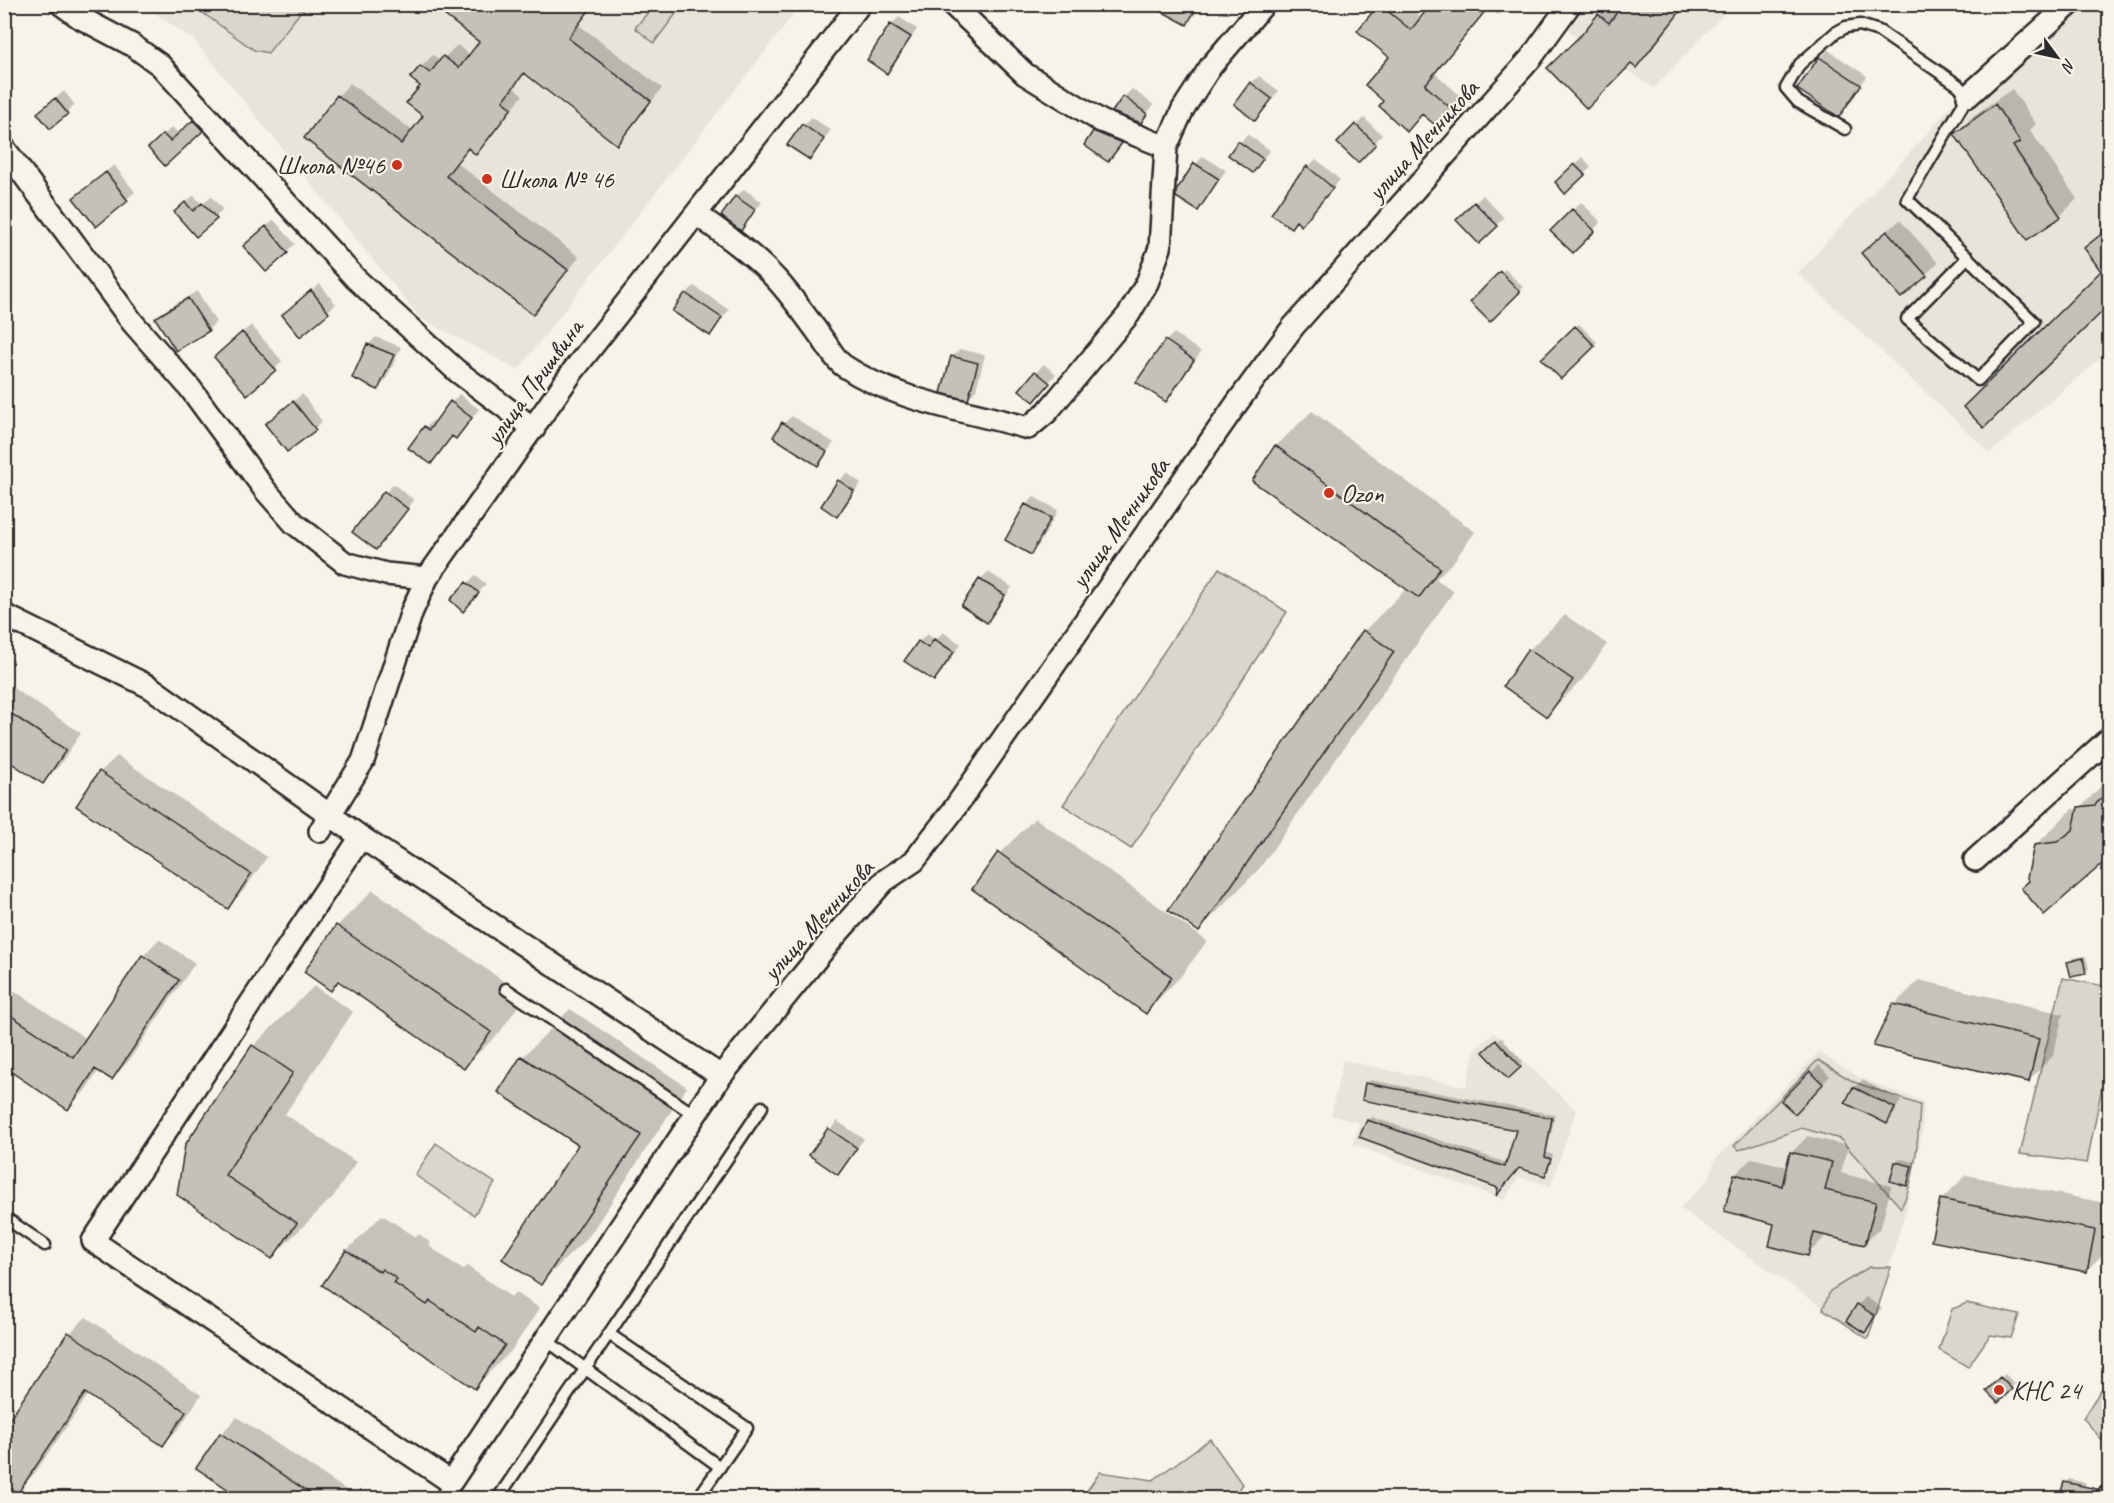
<svg xmlns="http://www.w3.org/2000/svg" width="2114" height="1503" font-family="Caveat,sans-serif">
<style>
.built{fill:#e8e4da}
.green{fill:#dad6cc;stroke:#82807c;stroke-width:1.5}
.shadow{fill:#0003}
.building{fill:#c4c1b9;stroke:#2b2b2b;stroke-width:1.5}
.lines{fill:none;stroke-linecap:round;stroke-linejoin:round}
.lane-casing{stroke:#2b2b2b;stroke-width:15}
.street-casing{stroke:#2b2b2b;stroke-width:26}
.lane{stroke:#f7f3e8;stroke-width:10}
.street{stroke:#f7f3e8;stroke-width:21}
.poi-dot{fill:#c8321e;stroke:#f7f3e8;stroke-width:2}
.labels{text-anchor:middle;dominant-baseline:central;stroke-width:4.5;stroke-linejoin:round;paint-order:stroke}
.street-label{font-size:26px;fill:#2b2b2b;stroke:#f7f3e8}
.poi-label{font-size:26px;fill:#2b2b2b;stroke:#f7f3e8;text-anchor:start}
</style>
<rect width="100%" height="100%" fill="#f7f3e8"/>
<filter id="ink" filterUnits="userSpaceOnUse"><feTurbulence type="fractalNoise" baseFrequency=".0167" numOctaves="2"/><feDisplacementMap in="SourceGraphic" scale="12" xChannelSelector="R" yChannelSelector="G"/><feConvolveMatrix kernelMatrix="1 2 1 2 8 2 1 2 1" color-interpolation-filters="sRGB"/></filter>
<g filter="url(#ink)">
<path class="built" d="M143,5H801L518,370L420,318L195,41Z
M1543,5H1732L1654,88L1576,37Z
M2051,5H2109V351L1990,453L1798,273L1926,135L1982,70Z
M1494,1033L1576,1110L1551,1186L1519,1177L1504,1200L1353,1144L1359,1123L1331,1115L1343,1060L1466,1087L1475,1050Z
M1819,1052L1860,1078L1924,1102L1922,1133L1907,1206L1868,1339L1680,1208L1710,1178L1714,1161Z"/>
<path class="green" d="M192,5L306,4V5L268,53L254,50Z
M654,5V4L696,5L681,7L654,43L635,28Z
M1219,568L1287,612L1131,849L1063,805Z
M2063,978L2109,987V1051L2087,1163L2020,1154Z
M1818,1060L1854,1082L1920,1105C1918,1139 1916,1178 1901,1208L1840,1139L1802,1128L1739,1150L1734,1146Z
M436,1143L495,1183L474,1215L415,1175Z
M1869,1267H1891L1868,1339L1823,1309L1830,1291Z
M1967,1303L2019,1315L2011,1338L1990,1335L1968,1367L1939,1350L1952,1309Z
M2109,1377V1448L2083,1418Z
M1210,1439L1242,1484L1233,1498H1082L1100,1472L1153,1480Z"/>
<path class="shadow" d="M433,4H595L579,25L662,88L629,131L617,143L526,72L514,88L523,95L488,141L475,153L469,148L457,163L579,257L545,300L533,313L306,137L338,96L350,83L413,131L425,115L421,67L433,55L441,61L457,45L471,55L481,42Z
M1172,4H1200L1195,15L1187,23Z
M1381,4H1405L1422,18L1433,4H1508L1498,15L1489,7L1435,73L1466,101L1452,117L1423,113L1418,118L1385,101L1391,56L1359,30Z
M1609,4H1618L1622,8L1625,4H1687L1650,52L1636,66L1585,33Z
M899,17L917,29L895,64L887,72L891,25Z
M1828,50L1867,76L1847,107L1839,115L1820,58Z
M1259,76L1279,91L1255,119L1251,83Z
M1132,89L1154,105L1140,121L1124,97Z
M2012,89L2036,124L2030,130L2077,199L2060,216L2027,238L1957,132L1974,115Z
M64,91L75,105L51,127L39,113Z
M202,113L210,122L165,164L150,148L172,127L179,134Z
M811,117L831,130L810,158L790,144Z
M1364,118L1382,135L1358,161L1339,143Z
M1103,124L1129,135L1108,160L1095,132Z
M1247,134L1270,150L1253,171L1231,155Z
M1203,156L1226,170L1205,201L1198,209L1178,191L1196,164Z
M1583,157L1591,167L1565,191L1557,182Z
M1316,159L1340,180L1309,216L1297,220L1291,226L1308,167Z
M114,165L135,192L96,224L83,190Z
M744,189L762,202L741,229L736,197Z
M194,195L202,205L211,196L223,210L196,235L184,204Z
M1483,195L1504,218L1479,242L1458,220Z
M1581,202L1601,222L1573,251L1552,231Z
M274,220L295,244L266,270L253,238Z
M1900,220L1938,263L1902,296L1876,241Z
M2110,226V303L1984,426L2103,271L2086,248Z
M1505,269L1523,287L1490,320L1472,302Z
M320,284L336,304L300,335L291,307Z
M694,286L729,310L710,334L686,294Z
M197,291L216,322L208,330L157,318L165,310Z
M1579,324L1597,342L1561,377L1543,359Z
M251,325L282,361L275,369L224,349Z
M1174,333L1201,352L1173,392L1165,400L1166,341Z
M376,337L401,347L386,380L378,388L368,345Z
M960,349L985,355L976,390L968,398L952,357Z
M1044,364L1056,374L1034,400L1036,372Z
M302,394L322,421L315,428L267,424Z
M459,394L479,409L464,429L456,437L453,435L431,462L426,427L433,420L436,422Z
M1312,411L1475,532L1454,561L1436,579L1454,591L1259,869L1199,930L1364,631L1407,588L1254,480L1276,446Z
M792,416L834,443L817,464L784,423Z
M847,473L861,483L845,507L837,515L839,481Z
M393,484L414,500L383,541L354,532Z
M1034,497L1058,510L1039,545L1031,553L1026,505Z
M988,572L1012,587L995,613L987,621L963,606L980,580Z
M475,575L486,584L471,602L453,600Z
M1565,615L1607,644L1583,679L1547,715L1529,650Z
M943,632L961,644L942,672L934,680L919,642L927,634L936,640Z
M4,682L81,733L59,766L43,782L4,756Z
M117,756L267,857L244,890L228,907L100,772Z
M2110,777V856L2044,913L2031,881L2036,845L2072,809H2079Z
M1035,818L1207,941L1181,976L1146,1012L1000,853Z
M373,890L525,996L500,1032L464,1067L339,981L331,989L306,972L337,926Z
M159,939L195,963L128,1062L112,1078L99,1070L85,1091L68,1108L4,1065V984L87,1039L143,956Z
M2086,956L2089,969L2085,972L2069,962L2073,958Z
M1919,980L2063,1014L2053,1056L2028,1081L1894,1005Z
M314,986L353,1012L285,1114L356,1162L333,1197L272,1257L179,1194L253,1046Z
M570,1009L687,1087L589,1236L541,1283L580,1144L500,1091L523,1057Z
M1501,1037L1523,1062L1508,1077L1485,1052Z
M1819,1065L1830,1076L1795,1112L1784,1101Z
M1370,1080L1555,1115L1547,1153L1553,1155L1548,1171L1545,1174L1519,1167L1500,1187L1368,1121L1372,1117L1507,1163L1518,1128L1366,1083Z
M1862,1080L1901,1100L1894,1114L1886,1122L1854,1088Z
M837,1121L864,1139L837,1173L811,1155Z
M1808,1136L1848,1146L1841,1173L1891,1186L1881,1227L1864,1244L1825,1234L1824,1238L1807,1255L1776,1223L1735,1175L1752,1158L1788,1167L1792,1152Z
M2110,1145V1189L2100,1187Z
M1900,1159L1915,1162L1910,1181L1907,1184L1896,1162Z
M1966,1175L2110,1204V1247L2086,1271L1941,1200Z
M382,1215L416,1237L419,1234L431,1243L429,1246L463,1270L467,1266L511,1297L516,1293L540,1308L511,1351L475,1387L324,1285L347,1250Z
M1866,1297L1882,1308L1864,1331L1858,1305Z
M86,1317L201,1395L180,1427L163,1444L89,1394L34,1474L18,1491L70,1333Z
M2005,1374L2015,1384L1998,1401L1988,1391Z
M237,1417L358,1498H244L198,1467L221,1434Z
M2069,1479L2086,1483L2081,1498H2061L2065,1483Z"/>
<path class="building" d="M430,4H594L568,38L651,101L617,145L524,73L503,101L512,108L476,155L468,148L446,176L568,270L533,315L304,138L337,95L401,144L423,116L406,103L420,86L410,78L420,66L430,73L443,56L459,68L479,42Z
M1148,4H1198L1187,25Z
M1379,4L1411,30L1431,4H1491L1425,85L1456,113L1441,130L1422,114L1407,132L1379,106L1383,101L1365,85L1389,57L1357,31Z
M1623,4H1686L1636,68L1631,64L1587,109L1547,68L1583,33L1598,14L1609,23Z
M890,24L911,37L887,74L867,60Z
M1819,57L1861,85L1839,117L1797,89Z
M1250,82L1272,99L1255,121L1234,104Z
M1123,96L1147,114L1141,123L1112,112Z
M55,98L68,114L50,129L37,113Z
M1995,104L2020,142L2013,146L2061,217L2027,240L1954,134Z
M193,120L203,131L165,166L148,148L163,134L170,141Z
M802,124L824,139L810,160L787,145Z
M1355,124L1376,144L1358,163L1337,143Z
M1093,131L1122,143L1108,162L1084,145Z
M1238,141L1263,159L1253,173L1228,155Z
M1194,163L1219,179L1198,211L1176,197V191Z
M1574,164L1585,175L1565,194L1555,182Z
M1307,166L1333,188L1301,226L1296,221L1291,228L1271,214L1289,187Z
M106,172L128,201L96,227L73,198Z
M735,196L755,210L741,231L721,216Z
M185,202L193,211L202,203L217,219L196,237L174,212Z
M1474,202L1498,226L1479,244L1456,220Z
M1572,209L1595,231L1573,253L1550,231Z
M266,226L288,253L266,272L243,246Z
M2109,228V305L1984,428L1963,407L2101,271L2084,248Z
M1887,231L1927,276L1901,298L1861,253Z
M1500,271L1520,292L1490,322L1470,302Z
M311,290L329,313L300,337L282,315Z
M685,293L722,318L710,336L672,311Z
M188,298L209,331L176,351L155,318Z
M1575,326L1595,346L1561,379L1541,359Z
M242,332L276,370L247,395L214,357Z
M1165,340L1194,360L1166,402L1136,382Z
M367,344L394,355L378,390L352,378Z
M951,356L978,363L968,400L941,393Z
M1035,371L1050,383L1034,402L1019,390Z
M293,401L316,430L287,452L265,424Z
M450,401L472,418L456,439L452,436L431,464L408,448L424,426L429,430Z
M782,422L827,452L818,466L773,437Z
M1275,445L1440,568L1419,598L1252,481Z
M838,480L854,491L837,517L821,506Z
M384,491L408,509L376,550L352,532Z
M1025,504L1051,518L1031,555L1005,540Z
M979,579L1005,595L987,623L961,606Z
M466,582L479,593L463,612L450,600Z
M1363,630L1394,652L1199,932L1168,910Z
M934,639L954,652L934,681L904,661L918,641L928,648Z
M1528,649L1573,680L1547,717L1503,686Z
M4,709L66,750L43,784L4,758Z
M99,771L251,874L228,909L76,806Z
M2109,790V858L2044,915L2021,888L2029,881L2027,878L2034,845L2057,842L2073,830L2078,807L2095,805Z
M998,852L1172,977L1146,1014L972,889Z
M336,925L491,1032L464,1069L338,981L331,991L304,972Z
M142,955L179,980L112,1080L95,1069L68,1110L4,1067V1011L73,1057Z
M2083,958L2086,974L2071,977L2067,962Z
M1893,1004L2039,1039L2029,1082L1873,1046Z
M1496,1040L1521,1067L1508,1079L1483,1052Z
M252,1045L293,1073L225,1175L297,1223L272,1259L177,1195L185,1145Z
M521,1056L641,1135L541,1285L502,1259L578,1145L498,1092Z
M1810,1071L1823,1084L1795,1114L1781,1101Z
M1365,1083L1552,1118L1545,1157L1551,1159L1545,1176L1519,1168L1496,1196L1498,1188L1359,1137L1367,1120L1505,1167L1516,1130L1362,1100Z
M1853,1087L1895,1108L1887,1124L1845,1103Z
M828,1128L857,1148L838,1175L809,1155Z
M1790,1152L1832,1162L1825,1190L1876,1202L1865,1245L1814,1233L1808,1256L1769,1246L1774,1224L1724,1211L1734,1174L1782,1186Z
M1895,1162L1912,1166L1907,1186L1890,1181Z
M1940,1199L2095,1230L2087,1272L1931,1241Z
M346,1250L380,1272L382,1269L397,1279L394,1283L427,1305L430,1301L476,1332L479,1327L505,1345L475,1389L322,1285Z
M1857,1304L1875,1316L1865,1333L1846,1321Z
M68,1332L186,1412L163,1446L85,1393L18,1493L4,1484V1427Z
M2000,1377L2012,1389L1998,1403L1986,1391Z
M220,1433L317,1498H241L196,1468Z
M2064,1482L2097,1489L2093,1498H2059Z"/>
<g class="lines">
<g class="lane-casing">
<path id="lane" d="M1845,129L1798,102L1786,88L1800,64L1835,33L1846,27L1860,25L1879,31L1958,85L1968,96L1907,199L2034,322L1978,380L1907,319L1968,257
M506,989L695,1115
M4,1217L45,1245
M609,1334L747,1428L698,1498
M546,1340L720,1467
M440,1498L451,1482
M498,1498L762,1107
M2100,1498L2104,1493L2110,1490"/>
</g>
<g class="street-casing">
<path id="street" d="M61,4L79,17L132,45L160,65L356,279L457,371L534,429
M952,4L1025,74L1101,121L1166,147
M1968,96L2070,4
M4,148L133,323L190,388L265,490L294,523L345,563L386,574L427,578
M696,214C724,234 753,254 777,280C794,299 809,320 824,341C830,349 836,361 844,366C898,402 967,410 1028,428L1047,412L1129,314L1147,283L1160,248L1166,147L1183,109L1211,66L1264,4
M4,615L150,687L361,837L721,1076
M320,831L363,761L412,611L427,578L573,371L860,4
M361,837L93,1241L451,1482L721,1076L834,937L884,881L914,861L952,812L1237,403L1293,327L1531,58L1570,4
M1975,860L2110,738"/>
</g>
<use href="#lane" class="lane"/>
<use href="#street" class="street"/>
</g>
</g>
<g class="poi-dot">
<circle cx="397" cy="165" r="6"/>
<circle cx="487" cy="179" r="6"/>
<circle cx="1329" cy="493" r="6"/>
<circle cx="1999" cy="1390" r="6"/>
</g>
<g class="labels">
<g class="street-label">
<text transform="translate(1423 140) rotate(-48)">улица Мечникова</text>
<text transform="translate(534 382) rotate(-54)">улица Пришвина</text>
<text transform="translate(1120 523) rotate(-55)">улица Мечникова</text>
<text transform="translate(818 920) rotate(-48)">улица Мечникова</text>
</g>
<g class="poi-label">
<text x="385" y="165" text-anchor="end">Школа №46</text>
<text x="499" y="179">Школа № 46</text>
<text x="1341" y="493">Ozon</text>
<text x="2011" y="1390">КНС 24</text>
</g>
</g>
<rect width="2114" height="1503" fill="none" stroke="#f7f3e8" stroke-width="24"/>
<rect x="12" y="12" width="2090" height="1479" fill="none" stroke="#2b2b2b" stroke-width="2" filter="url(#ink)"/>
<g transform="translate(2057 57) rotate(123)" stroke="#f7f3e8" stroke-width="4.5" paint-order="stroke">
<path d="M0-4.5L10 22L0 15L-10 22Z" fill="#2b2b2b"/>
<text y="-9" font-size="16" font-weight="bold" text-anchor="middle" fill="#2b2b2b">N</text>
</g>
</svg>
